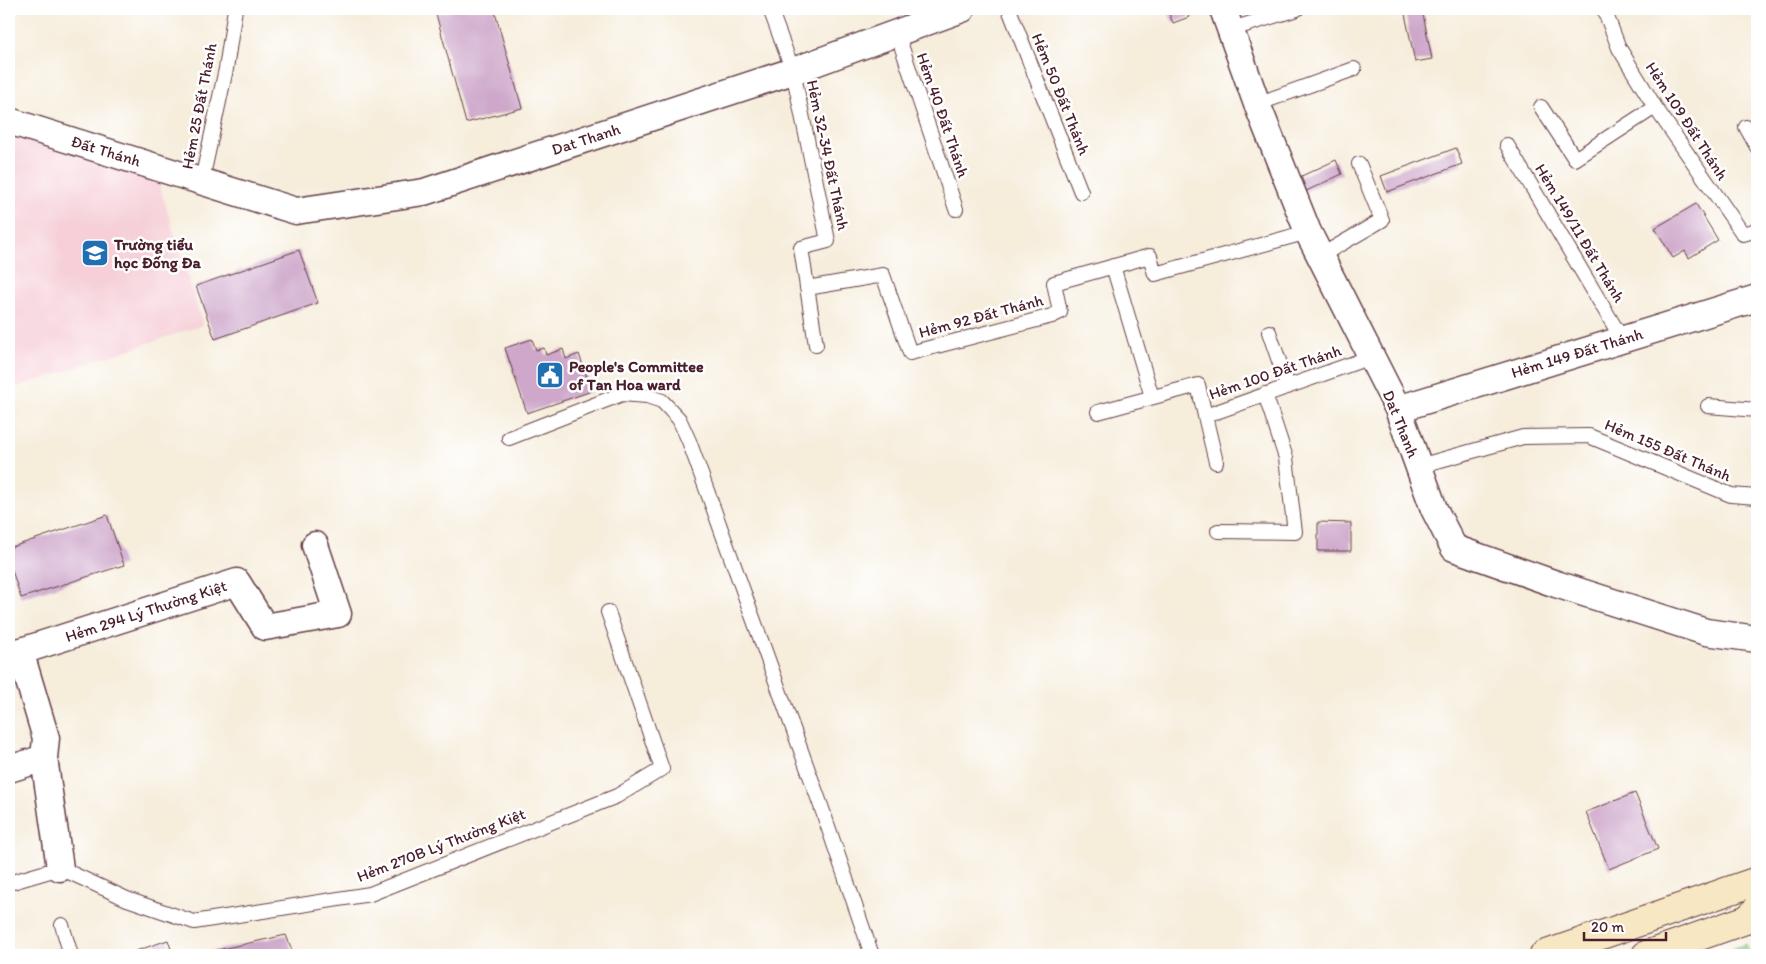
<svg xmlns="http://www.w3.org/2000/svg" width="1766" height="964" font-family="Itim,sans-serif">
<style>
.built{fill:#f6cfd8}
.green{fill:#87c880;stroke:#687456}
.building{fill:#cea7cb}
.lines{fill:none;stroke-linecap:round;stroke-linejoin:round}
.lane-casing{stroke:#643e45;stroke-width:16}
.street-casing{stroke:#643e45;stroke-width:29}
.secondary-casing{stroke:#643e45;stroke-width:30}
.lane{stroke:#fff;stroke-width:14}
.street{stroke:#fff;stroke-width:26}
.secondary{stroke:#f7e8c3;stroke-width:28}
.labels{text-anchor:middle;dominant-baseline:central;stroke-width:5;stroke-linejoin:round;paint-order:stroke}
.street-label{font-size:16px;fill:#4a1f2b;stroke:#fff}
.poi-label{font-size:16px;font-weight:bold;fill:#4a1f2b;stroke:#fff;text-anchor:start}
</style>
<rect width="100%" height="100%" fill="#fff"/>
<filter id="ink" filterUnits="userSpaceOnUse"><feTurbulence type="fractalNoise" baseFrequency=".02" numOctaves="2"/><feDisplacementMap in="SourceGraphic" scale="10" xChannelSelector="R" yChannelSelector="G"/><feConvolveMatrix kernelMatrix="1 2 1 2 8 2 1 2 1" color-interpolation-filters="sRGB"/></filter>
<filter id="wash" filterUnits="userSpaceOnUse"><feTurbulence type="fractalNoise" baseFrequency=".0096" numOctaves="4" result="noise"/><feDisplacementMap in="SourceGraphic" scale="20" xChannelSelector="R" yChannelSelector="G"/><feGaussianBlur stdDeviation="1.12" result="paint"/><feColorMatrix in="noise" values="0 0 0 0 0 0 0 0 0 0 0 0 0 0 0 0 0 1.4 0 .05"/><feComposite in="paint" operator="in"/></filter>
<g filter="url(#wash)">
<rect width="100%" height="100%" fill="#f6eddb"/>
<path class="built" d="M9,130L158,181L203,325L9,390Z"/>
<path class="green" d="M1746,944L1750,955H1715Z"/>
<g id="blocks">
<path class="building" d="M455,9H494L522,108L466,123L436,14Z
M1167,9H1185L1189,17L1173,23Z
M1404,9H1422L1432,59L1415,62Z
M1456,148L1462,164L1387,192L1381,176Z
M1336,160L1342,174L1300,194L1293,180Z
M1696,204L1718,240L1689,258L1685,251L1673,258L1655,228Z
M299,250L318,303L215,339L196,286Z
M532,339L536,350L544,348L546,355L563,349L566,359L579,354L592,391L527,413L505,348Z
M107,515L124,565L21,598L9,561V548Z
M1318,522L1351,523V551H1318Z
M1635,793L1658,849L1609,869L1586,812Z
M286,935L294,955H208V952Z
M168,940L173,955H124Z"/>
</g>
</g>
<g filter="url(#ink)">
<use href="#blocks" fill-opacity="0" stroke="#643e45" stroke-width="1"/>
<g class="lines">
<g class="lane-casing">
<path id="lane" d="M770,9L793,71L828,241L801,248L816,345
M1009,9L1081,192
M1604,9L1619,48L1655,107L1743,234L1757,230
M1229,30L1297,9
M897,33L956,209
M1257,104L1354,69
M1541,107L1575,159L1655,107
M1746,127L1757,147
M1507,145L1622,339
M202,180L226,69L235,9
M1320,256L1382,220L1359,164
M1113,266L1152,397
M807,288L883,275L910,353L1052,316L1060,312L1054,283L1150,256L1155,274L1308,232
M1269,332L1288,387
M1708,406L1757,410
M1098,412L1198,385L1205,416L1371,357
M1205,416L1216,462
M509,438L622,394L647,396L662,401L679,419L689,441L821,806L872,955
M1419,466L1523,437L1589,436L1731,495L1757,497
M1218,531L1295,532L1286,458L1265,394
M9,883L60,868L127,899L194,922L370,894L617,796L662,769L608,612
M62,925L71,955"/>
</g>
<g class="street-casing">
<path id="street" d="M1223,9L1257,104L1308,232L1398,409L1434,509L1454,548L1556,584L1706,632L1757,639
M9,121L296,211L424,192L793,71L962,9
M1398,409L1757,298
M20,651L46,738L44,758L60,868
M9,655L237,582L265,627L338,614L315,545
M9,769L44,758"/>
</g>
<g class="secondary-casing">
<path id="secondary" d="M1544,955L1757,881
M1646,955L1748,919L1757,909"/>
</g>
<use href="#lane" class="lane"/>
<use href="#street" class="street"/>
<use href="#secondary" class="secondary"/>
</g>
</g>
<defs>
<g id="school-square" transform="scale(1.4375)"><rect x="-9" y="-9" width="18" height="18" rx="4" fill="#1f6fb2" stroke="#fff"/><path d="M0-5L7-2L0 1L-7-2ZM-4 1L0 2.5L4 1V4Q0 6-4 4Z" fill="#fff"/></g>
<g id="civic-square" transform="scale(1.4375)"><rect x="-9" y="-9" width="18" height="18" rx="4" fill="#1f6fb2" stroke="#fff"/><path d="M-.6-6.5H3V-4.5H.6V-3L4-1V1h2V6H-6V1h2V-1L-.6-3ZM-1.2 2.5V6h2.4V2.5Z" fill="#fff"/></g>
</defs>
<g fill-rule="evenodd">
<use href="#school-square" x="95" y="253"/>
<use href="#civic-square" x="550" y="375"/>
</g>
<g class="labels">
<g class="street-label">
<text transform="translate(1061 94) rotate(68)">Hẻm 50 Đất Thánh</text>
<text transform="translate(199 106) rotate(-79)">Hẻm 25 Đất Thánh</text>
<text transform="translate(943 115) rotate(71)">Hẻm 40 Đất Thánh</text>
<text transform="translate(1687 121) rotate(57)">Hẻm 109 Đất Thánh</text>
<text transform="translate(586 139) rotate(-18)">Dat Thanh</text>
<text transform="translate(106 151) rotate(17)">Đất Thánh</text>
<text transform="translate(828 155) rotate(78)">Hẻm 32-34 Đất Thánh</text>
<text transform="translate(1580 233) rotate(59)">Hẻm 149/11 Đất Thánh</text>
<text transform="translate(981 316) rotate(-15)">Hẻm 92 Đất Thánh</text>
<text transform="translate(1577 353) rotate(-17)">Hẻm 149 Đất Thánh</text>
<text transform="translate(1275 372) rotate(-19)">Hẻm 100 Đất Thánh</text>
<text transform="translate(1401 424) rotate(68)">Dat Thanh</text>
<text transform="translate(1668 450) rotate(23)">Hẻm 155 Đất Thánh</text>
<text transform="translate(146 611) rotate(-18)">Hẻm 294 Lý Thường Kiệt</text>
<text transform="translate(441 845) rotate(-21)">Hẻm 270B Lý Thường Kiệt</text>
</g>
<g class="poi-label">
<text x="114" y="244">Trường tiểu<tspan x="114" dy="18">học Đống Đa</tspan></text>
<text x="569" y="366">People's Committee<tspan x="569" dy="18">of Tan Hoa ward</tspan></text>
</g>
</g>
<rect width="1766" height="964" fill="none" stroke="#fff" stroke-width="30"/>
<path d="M1584 932v8h82v-8" fill="none" stroke="#4a1f2b" stroke-width="2.5"/>
<text x="1591" y="932" font-size="15" fill="#4a1f2b" stroke="#ffffff" stroke-width="4" paint-order="stroke">20 m</text>
</svg>
